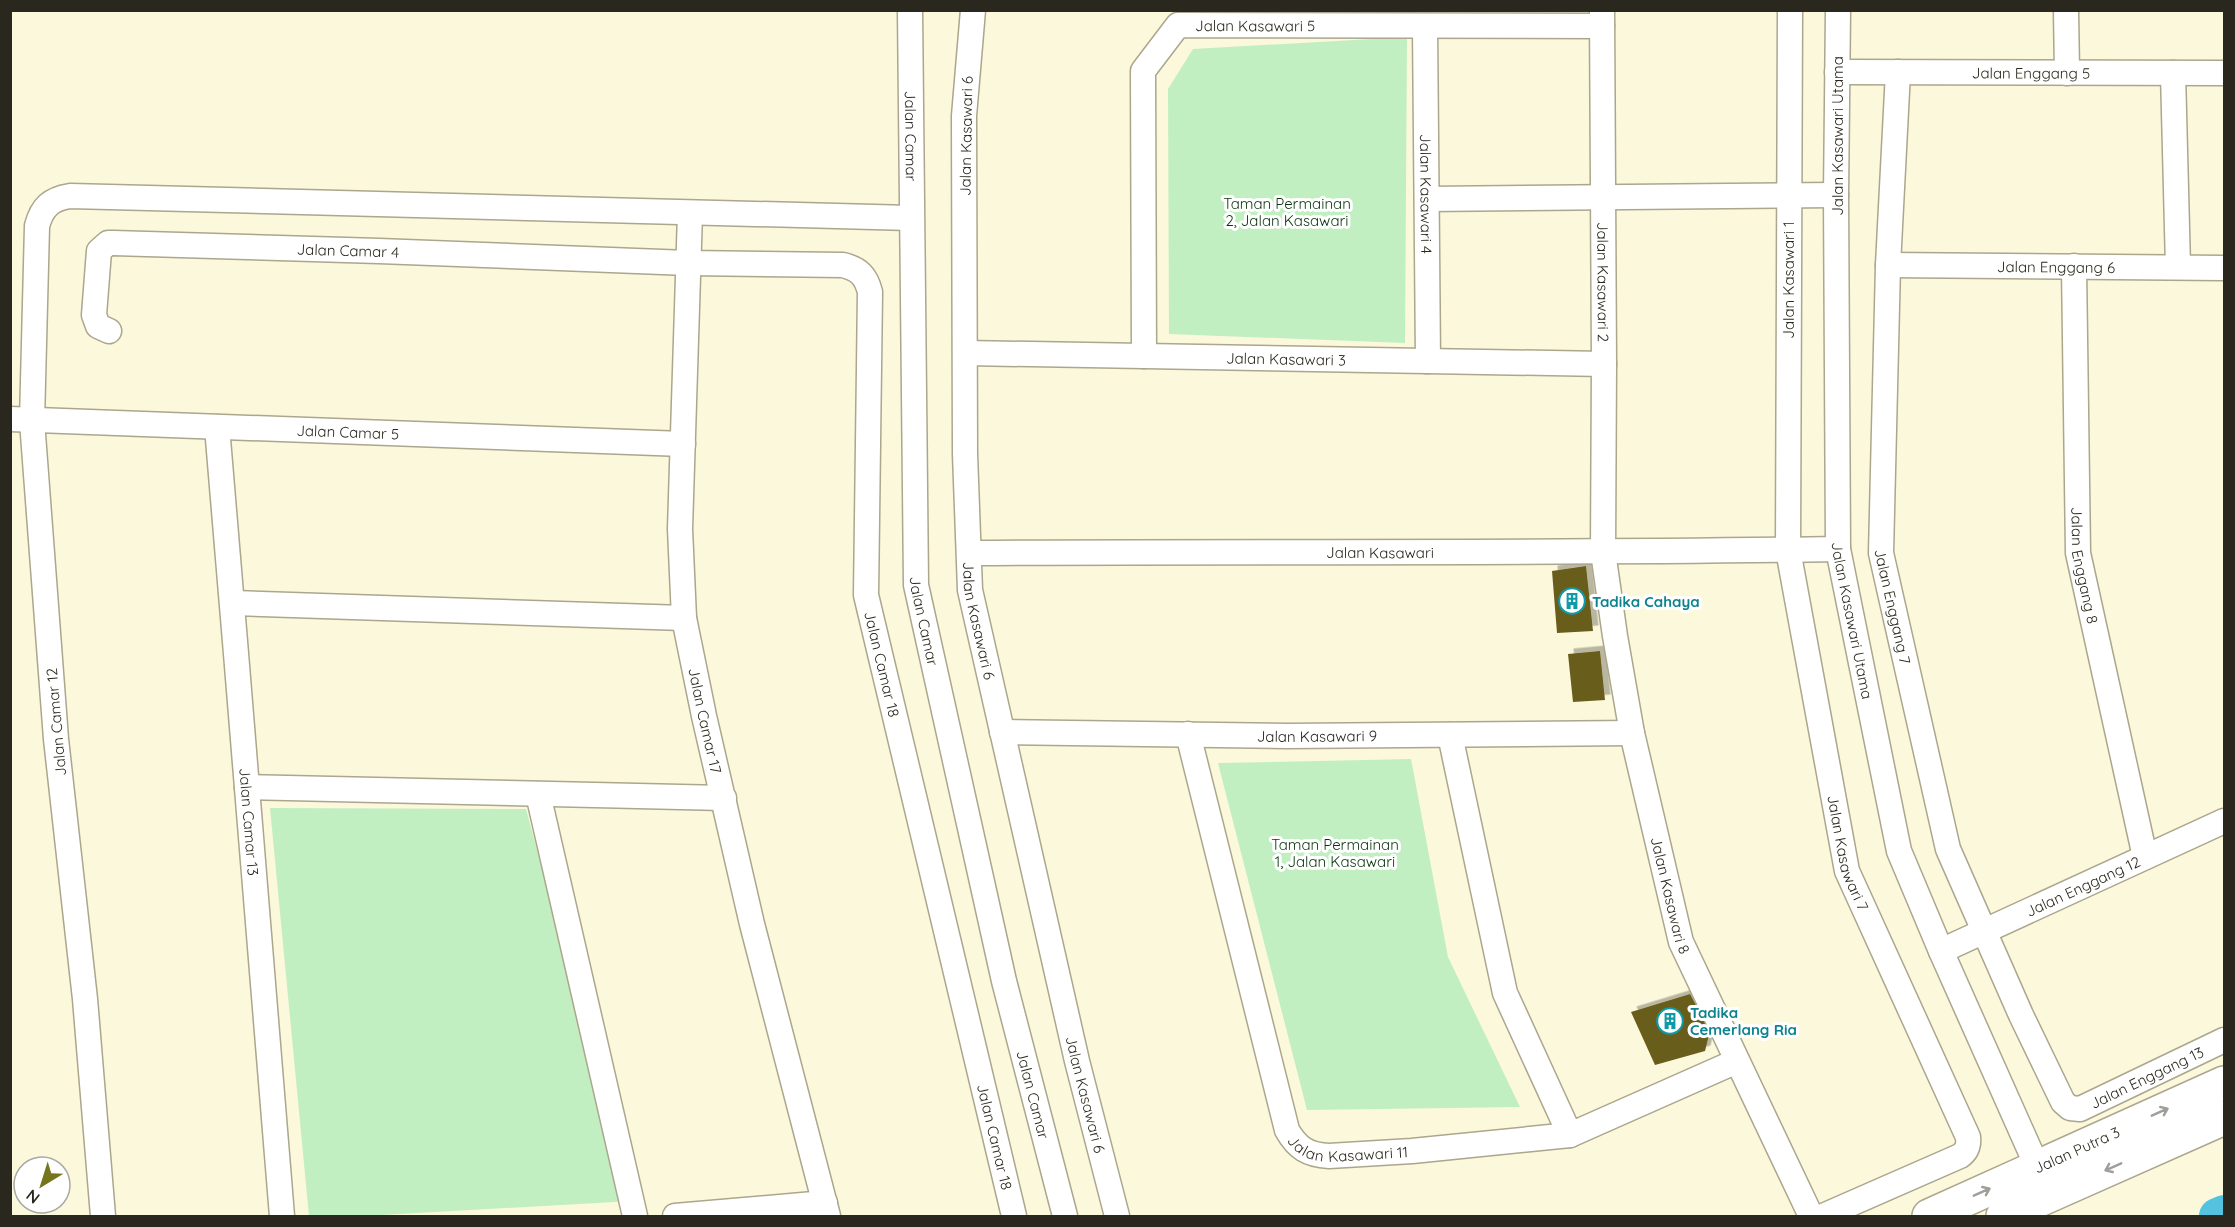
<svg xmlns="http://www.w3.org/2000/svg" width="2235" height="1227" font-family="Quicksand,sans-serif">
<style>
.green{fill:#c2efc1}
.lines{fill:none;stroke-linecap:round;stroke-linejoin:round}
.river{stroke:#55c2df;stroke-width:36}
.building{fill:#695d1b;filter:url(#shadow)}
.street-casing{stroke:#aba68d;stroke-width:27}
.secondary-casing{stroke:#aba68d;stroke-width:36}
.street{stroke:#fff;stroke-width:24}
.secondary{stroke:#fff;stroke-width:33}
.oneway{stroke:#9f9e9a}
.labels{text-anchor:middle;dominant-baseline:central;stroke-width:6;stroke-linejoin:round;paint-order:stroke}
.street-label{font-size:15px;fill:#2a281e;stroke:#fff}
.park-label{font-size:15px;fill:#0a360d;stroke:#fff}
.culture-label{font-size:15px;font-weight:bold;fill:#0d838f;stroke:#fff;text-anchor:start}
</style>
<defs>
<filter id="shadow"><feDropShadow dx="5.5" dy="-5.5" stdDeviation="0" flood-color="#0004"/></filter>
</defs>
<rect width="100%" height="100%" fill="#fcf8dc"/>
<path class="green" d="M1407,37L1405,343L1169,334L1168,89L1193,49Z
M1411,759L1448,957L1520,1107L1307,1110L1218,763Z
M270,808L526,809L632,1201L365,1216H309Z"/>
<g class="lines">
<path class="river" d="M2217,1216L2224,1213"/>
</g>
<path class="building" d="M1586,566L1593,631L1557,633L1552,571Z
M1600,651L1605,700L1573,702L1568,654Z
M1690,994L1710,1031L1705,1051L1655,1065L1631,1012Z"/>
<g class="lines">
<g class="street-casing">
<g id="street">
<path id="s1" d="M910,10L916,585L1004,981L1065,1216"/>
<path id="s2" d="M973,10L964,116L965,454L970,590L1077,1061L1117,1216"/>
<path id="s3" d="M1602,10L1604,364L1603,552L1615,636L1632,733L1681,942L1811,1216"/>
<path id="s4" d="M1790,10L1788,550L1847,871L1968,1137C1969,1146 1967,1151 1960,1156L1823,1216"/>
<path id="s5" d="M1838,10L1836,195L1838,549L1899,851L1941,951L2044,1182"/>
<path d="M2066,10L2067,73"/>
<path id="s6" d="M1425,26L1428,361"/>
<path id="s7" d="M1837,72L2224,73"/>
<path id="s8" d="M1898,72L1888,265L1881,553L1948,849L2021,1015L2063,1102L2070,1108L2080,1109L2224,1040"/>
<path d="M2173,73L2178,267"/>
<path d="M1427,199L1836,195"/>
<path id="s9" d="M690,213L680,529L684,618L704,716L752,924L828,1216"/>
<path id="s10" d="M1888,265L2224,268"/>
<path id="s11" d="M2074,266L2078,553L2145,857"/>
<path id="s12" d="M109,331L98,326L94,315L99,251L108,243H113L379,251L688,263L843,265C859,269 866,276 870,292L866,595L1014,1216"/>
<path id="s13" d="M966,353L1604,364"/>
<path id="s14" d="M1144,356L1143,71L1178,25L1602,26"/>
<path id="s15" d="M10,419L683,444"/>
<path id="s16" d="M217,427C240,690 259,954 282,1216"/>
<path id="s17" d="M970,553C1259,551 1548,554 1838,549"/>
<path d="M233,603L684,618"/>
<path id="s18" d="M1002,732L1287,736L1632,733"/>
<path id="s19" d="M1188,734L1287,1130C1297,1148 1308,1155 1329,1156L1412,1151L1570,1135L1737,1061"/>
<path d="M1450,735L1505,993L1570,1135"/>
<path d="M247,787L724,798"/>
<path d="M538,794L635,1216"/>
<path id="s20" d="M1941,951L2224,821"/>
<path d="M103,1216L85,999L56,739L32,421L37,226C42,207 51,199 70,196L911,218"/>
<path d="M675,1216L825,1203"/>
</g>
</g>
<g class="secondary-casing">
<g id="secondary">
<path id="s21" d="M1929,1216L2224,1083"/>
<path d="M2003,1216L2224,1118"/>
</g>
</g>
<use href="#street" class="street"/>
<use href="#secondary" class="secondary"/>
</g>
<defs><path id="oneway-shaft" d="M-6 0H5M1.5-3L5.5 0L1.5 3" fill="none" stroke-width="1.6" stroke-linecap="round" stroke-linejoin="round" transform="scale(1.5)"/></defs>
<g class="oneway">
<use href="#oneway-shaft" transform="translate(2160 1112) rotate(-24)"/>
<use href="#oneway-shaft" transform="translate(2113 1167) rotate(156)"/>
<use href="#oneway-shaft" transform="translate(1982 1192) rotate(-24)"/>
</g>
<defs>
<g id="building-ring" transform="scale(1.35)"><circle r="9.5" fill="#fff" stroke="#0f9aa8" stroke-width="1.5"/><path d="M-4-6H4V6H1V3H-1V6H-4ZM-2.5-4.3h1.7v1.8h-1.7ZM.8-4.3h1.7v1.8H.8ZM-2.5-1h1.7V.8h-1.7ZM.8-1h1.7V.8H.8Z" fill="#0f9aa8"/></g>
</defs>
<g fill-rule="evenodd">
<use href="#building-ring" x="1572" y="601"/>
<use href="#building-ring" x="1670" y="1021"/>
</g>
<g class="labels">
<g class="street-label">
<text stroke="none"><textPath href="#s14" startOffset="420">Jalan Kasawari 5</textPath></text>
<text stroke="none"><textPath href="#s7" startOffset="194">Jalan Enggang 5</textPath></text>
<text stroke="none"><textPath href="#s1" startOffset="126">Jalan Camar</textPath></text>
<text transform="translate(966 136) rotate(-89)">Jalan Kasawari 6</text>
<text transform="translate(1837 136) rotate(-90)">Jalan Kasawari Utama</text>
<text stroke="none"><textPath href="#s6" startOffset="168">Jalan Kasawari 4</textPath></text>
<text stroke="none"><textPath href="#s12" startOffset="340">Jalan Camar 4</textPath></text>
<text stroke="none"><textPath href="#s10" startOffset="168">Jalan Enggang 6</textPath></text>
<text transform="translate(1788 280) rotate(-90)">Jalan Kasawari 1</text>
<text stroke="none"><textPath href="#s3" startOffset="272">Jalan Kasawari 2</textPath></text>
<text stroke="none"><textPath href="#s13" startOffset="320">Jalan Kasawari 3</textPath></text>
<text stroke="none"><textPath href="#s15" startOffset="338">Jalan Camar 5</textPath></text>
<text stroke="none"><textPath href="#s17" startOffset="410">Jalan Kasawari</textPath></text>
<text stroke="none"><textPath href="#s11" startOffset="300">Jalan Enggang 8</textPath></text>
<text stroke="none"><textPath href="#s8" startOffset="536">Jalan Enggang 7</textPath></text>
<text stroke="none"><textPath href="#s5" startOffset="612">Jalan Kasawari Utama</textPath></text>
<text stroke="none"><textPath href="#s1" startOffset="612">Jalan Camar</textPath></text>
<text stroke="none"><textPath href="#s2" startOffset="612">Jalan Kasawari 6</textPath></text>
<text stroke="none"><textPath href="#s12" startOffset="1250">Jalan Camar 18</textPath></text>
<text stroke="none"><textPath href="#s9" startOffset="510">Jalan Camar 17</textPath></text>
<text transform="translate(56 722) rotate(-95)">Jalan Camar 12</text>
<text stroke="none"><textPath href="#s18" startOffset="315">Jalan Kasawari 9</textPath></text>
<text stroke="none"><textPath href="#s16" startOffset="396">Jalan Camar 13</textPath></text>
<text stroke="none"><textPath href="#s4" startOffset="849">Jalan Kasawari 7</textPath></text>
<text stroke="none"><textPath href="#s20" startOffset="156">Jalan Enggang 12</textPath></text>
<text stroke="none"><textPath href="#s3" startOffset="892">Jalan Kasawari 8</textPath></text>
<text stroke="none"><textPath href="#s8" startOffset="1156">Jalan Enggang 13</textPath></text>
<text stroke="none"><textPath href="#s2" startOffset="1098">Jalan Kasawari 6</textPath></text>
<text stroke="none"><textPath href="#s1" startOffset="1098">Jalan Camar</textPath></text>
<text stroke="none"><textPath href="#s12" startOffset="1736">Jalan Camar 18</textPath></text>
<text stroke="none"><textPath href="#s19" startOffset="478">Jalan Kasawari 11</textPath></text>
<text stroke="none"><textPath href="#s21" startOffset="162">Jalan Putra 3</textPath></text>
</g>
<g class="park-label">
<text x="1287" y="203">Taman Permainan<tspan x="1287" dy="17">2, Jalan Kasawari</tspan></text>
<text x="1335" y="844">Taman Permainan<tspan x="1335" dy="17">1, Jalan Kasawari</tspan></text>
</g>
<g class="culture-label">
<text x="1592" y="601">Tadika Cahaya</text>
<text x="1690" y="1012">Tadika<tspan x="1690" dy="17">Cemerlang Ria</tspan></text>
</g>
</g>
<rect width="2235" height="1227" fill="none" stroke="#2a281e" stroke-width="24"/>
<g transform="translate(42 1185) rotate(218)"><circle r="28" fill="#ffffff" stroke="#aaa9a5" stroke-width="1.5"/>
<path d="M0-4.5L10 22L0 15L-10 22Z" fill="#75751b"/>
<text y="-9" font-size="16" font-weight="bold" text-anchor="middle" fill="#2a281e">N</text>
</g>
</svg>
